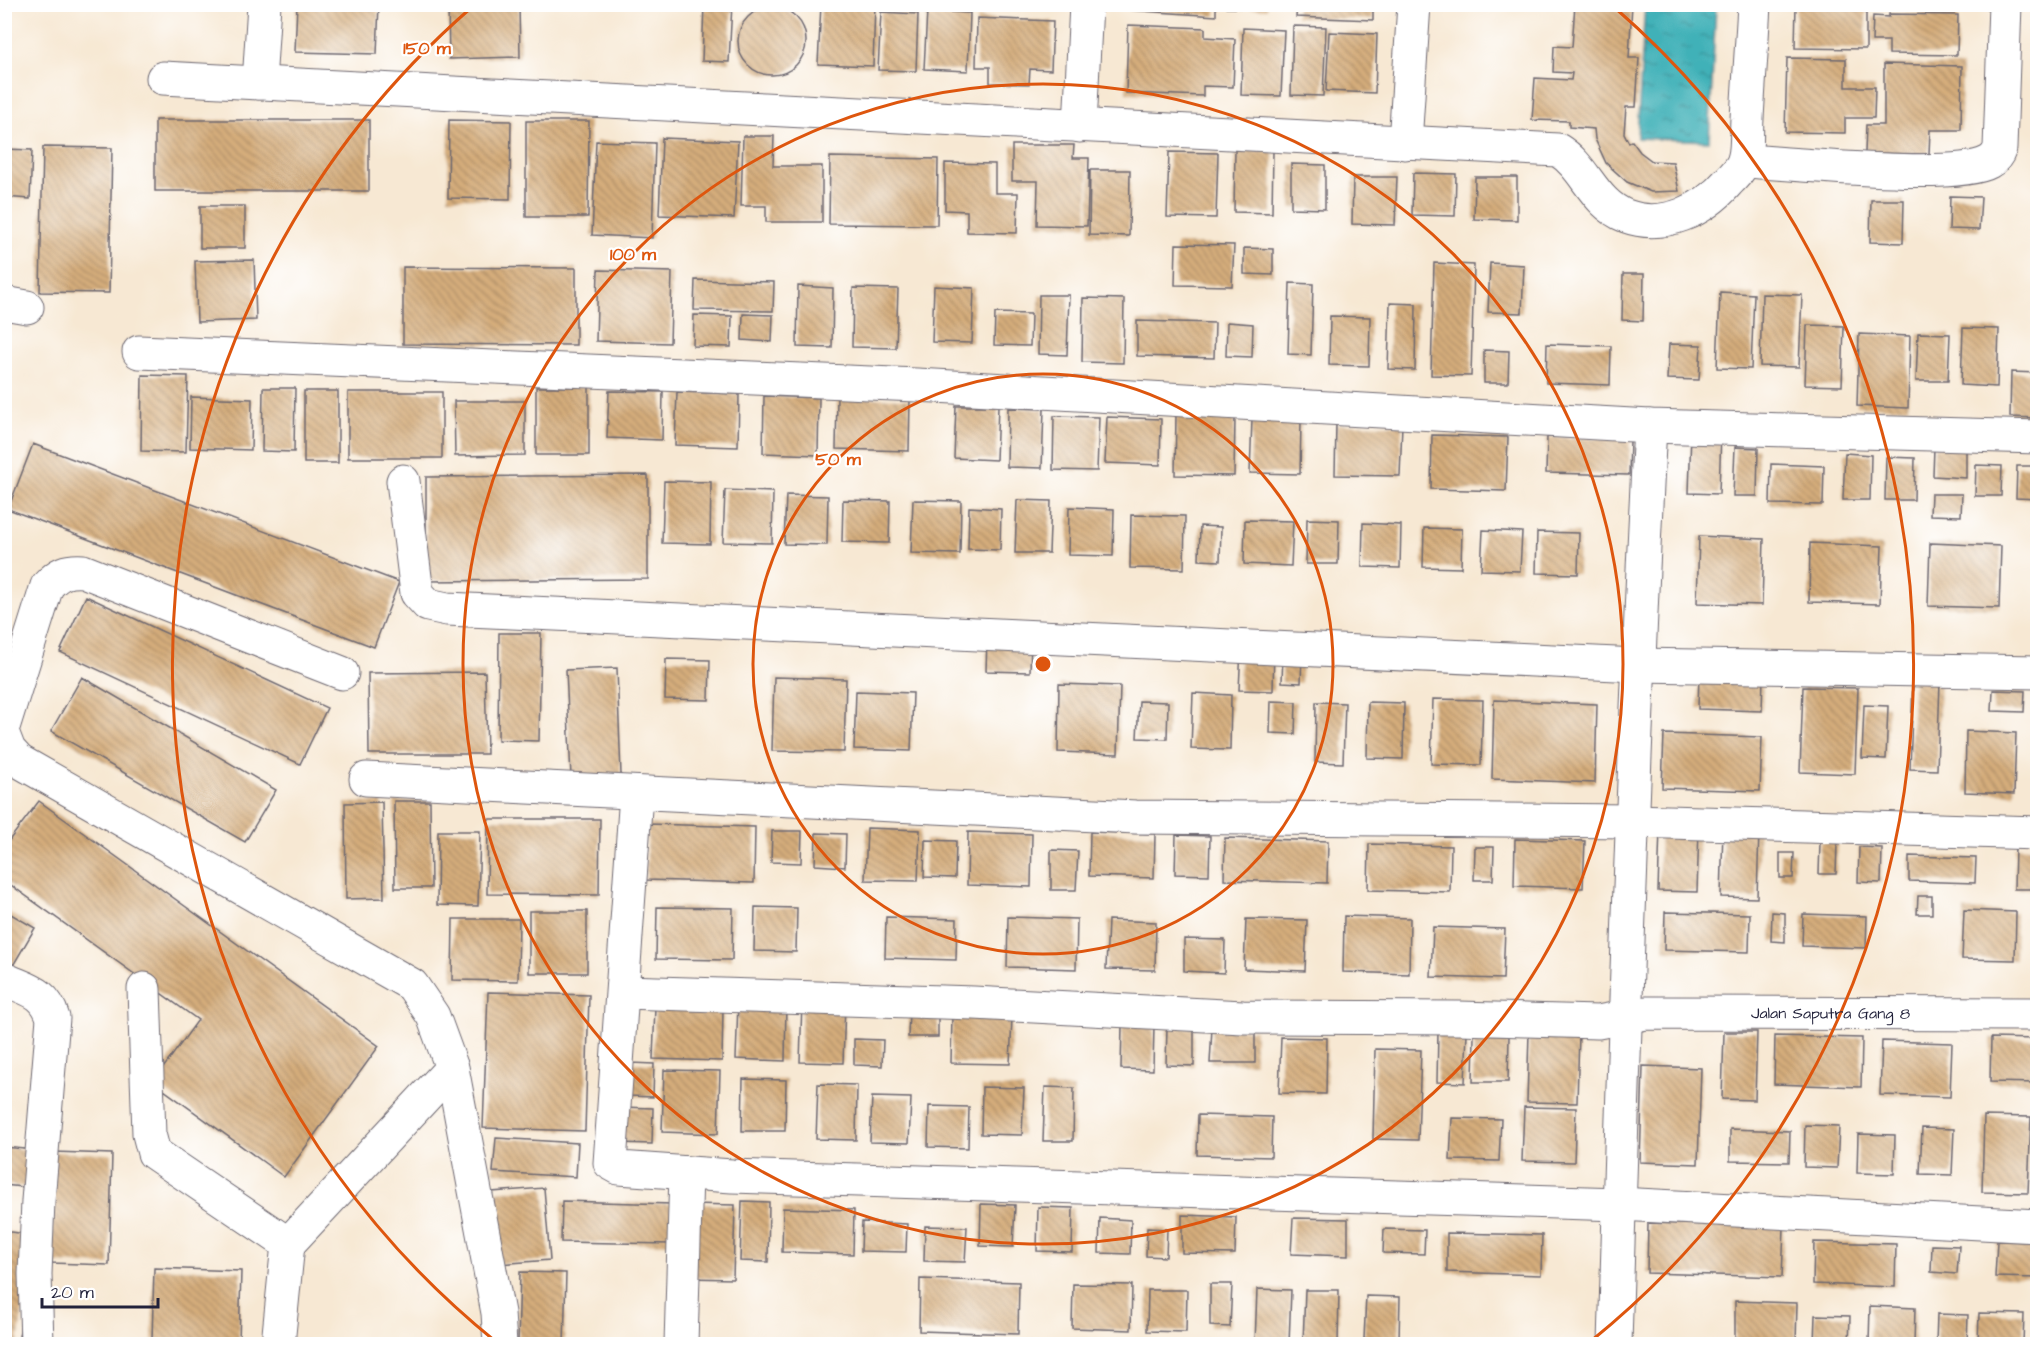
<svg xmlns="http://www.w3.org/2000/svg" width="2042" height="1349" font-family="'Architects Daughter',sans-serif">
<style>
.water{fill:url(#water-ripples);stroke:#326a7a;stroke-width:1.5}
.building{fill:url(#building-back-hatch)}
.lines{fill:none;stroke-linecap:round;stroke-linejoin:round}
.minor-casing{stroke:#6d6770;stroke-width:35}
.minor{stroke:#fff;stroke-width:33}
.ring{fill:none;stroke:#de560e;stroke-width:3}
.labels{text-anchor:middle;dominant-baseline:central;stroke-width:4.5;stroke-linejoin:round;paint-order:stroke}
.street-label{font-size:16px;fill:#22223b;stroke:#fff}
.centre{fill:#de560e;stroke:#fff;stroke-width:3}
.ring-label{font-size:18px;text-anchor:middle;font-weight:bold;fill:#de560e;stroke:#fff;stroke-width:4.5;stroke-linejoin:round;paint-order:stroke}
</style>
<defs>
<pattern id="water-ripples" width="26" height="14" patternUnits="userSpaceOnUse" patternTransform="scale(1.5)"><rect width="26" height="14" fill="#41b1b8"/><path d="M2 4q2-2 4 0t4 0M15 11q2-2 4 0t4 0" fill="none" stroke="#369097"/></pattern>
<pattern id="building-back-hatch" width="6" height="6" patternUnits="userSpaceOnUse" patternTransform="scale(1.5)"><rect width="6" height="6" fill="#d5ad7b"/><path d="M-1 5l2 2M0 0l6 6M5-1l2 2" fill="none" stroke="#ac8c66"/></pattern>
</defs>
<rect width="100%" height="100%" fill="#fff"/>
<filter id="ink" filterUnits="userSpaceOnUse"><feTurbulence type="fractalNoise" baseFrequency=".0167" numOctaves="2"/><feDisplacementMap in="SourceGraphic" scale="12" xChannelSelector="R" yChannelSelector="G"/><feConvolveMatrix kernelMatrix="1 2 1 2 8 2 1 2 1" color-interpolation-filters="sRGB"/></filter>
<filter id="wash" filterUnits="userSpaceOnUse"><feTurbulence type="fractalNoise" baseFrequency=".008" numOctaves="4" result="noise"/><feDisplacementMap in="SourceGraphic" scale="24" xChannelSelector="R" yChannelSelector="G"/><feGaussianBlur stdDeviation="1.35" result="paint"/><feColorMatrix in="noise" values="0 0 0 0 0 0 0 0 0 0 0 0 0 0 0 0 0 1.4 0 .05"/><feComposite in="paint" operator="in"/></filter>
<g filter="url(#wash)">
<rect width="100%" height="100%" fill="#f7e8d3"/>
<path class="water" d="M1645,5H1716L1709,141L1637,138Z"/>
<g id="blocks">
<path class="building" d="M297,4H379L377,54L295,52Z
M448,4H519L520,57L449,59Z
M704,4H732L729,62L702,61Z
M821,4H875L873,66L818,64Z
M1129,4H1216V16L1128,10Z
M1226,4H1267V9L1226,8Z
M1575,4H1632L1629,58H1639L1636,107H1626L1624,133L1629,143L1632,141L1640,152L1652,161L1673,162L1679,191L1651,192L1627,182L1606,163L1595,139L1594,129L1569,127V121L1532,120L1535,78L1571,80L1572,73L1553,72L1554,46L1572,47Z
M1796,4H1866V49L1795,48Z
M1297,5H1373V20L1296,17Z
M738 41a34 34 0 1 1 68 0a34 34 0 1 1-68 0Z
M927,11L970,13L968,71L924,69Z
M881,12L918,14L916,71L878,70Z
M1889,14L1958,15L1957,55L1889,54V41H1872L1873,16L1889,17Z
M977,18L1053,21L1051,70L1030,69L1029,84L990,83V67H976Z
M1128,25L1205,28V37L1235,39L1233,87L1203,86V96L1126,93Z
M1293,26L1326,27L1323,96L1291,95Z
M1243,28L1284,30L1281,96L1241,95Z
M1329,32L1377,34L1375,93L1326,91Z
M1787,58L1846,59V87H1875L1874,118H1845V133L1785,132Z
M1884,64L1962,66L1961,130H1930L1929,154L1865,153L1866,125H1884Z
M155,120H369V191H155Z
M449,120L511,121L510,199L448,198Z
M526,121H589L588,217H526Z
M743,136H774L773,166H822V222H766V206H741Z
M662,138L738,141L734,218L659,215Z
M596,141L655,143L652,238L592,235Z
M1012,145H1074L1073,158H1089L1087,226L1037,225L1038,181H1012Z
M43,147L112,148L109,293L40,292Z
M4,149L32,150L30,199L4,197Z
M1235,150L1273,151L1272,213L1234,212Z
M1169,152L1218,153L1216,218L1167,217Z
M830,157L938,159L937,225L829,224Z
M945,163L995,164V193H1018L1017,233L967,232V211L945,210Z
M1291,164L1325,165V209L1291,208Z
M1090,170H1130L1129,236L1089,235Z
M1413,173L1456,174L1455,216L1412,215Z
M1353,177H1397L1395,225L1352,224Z
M1475,177H1517V220L1474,219Z
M1950,196L1981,197L1979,230L1949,229Z
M1871,200H1904L1903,243L1870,242Z
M200,206H245V248H200Z
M1176,244L1234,245L1232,286L1175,285Z
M1244,248L1273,249V275L1244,274Z
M254,260L256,320L197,322L195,261Z
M1434,263L1474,265L1471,376L1431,375Z
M1490,263L1524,265L1522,313L1488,312Z
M403,267L576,268V345L403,344Z
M598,270L672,272L670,343L596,341Z
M1623,274H1644L1643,321L1622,320Z
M695,280L774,282L773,311L694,310Z
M1290,283L1313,284L1311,355L1288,354Z
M798,286L833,288L832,348L797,347Z
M934,286L974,288L972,343L932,342Z
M853,288L898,289L896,348L852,347Z
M1720,292L1754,294L1751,369L1717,368Z
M1762,294L1802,295L1799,367L1760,366Z
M1039,295H1069L1067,355L1038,354Z
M1083,298L1124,299L1123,363L1082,362Z
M1390,303L1416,304L1415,370L1388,369Z
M995,313L1031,314L1030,346L994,345Z
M743,314L773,315L772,342L742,340Z
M694,315L732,316L731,347L693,346Z
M1330,316L1370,317L1369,366L1329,365Z
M1137,321L1215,323L1214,358L1137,356Z
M1227,322L1253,324L1252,357L1226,356Z
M1807,325L1844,326L1842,386L1805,385Z
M1963,328L1999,329L1997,387L1961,385Z
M1918,333L1950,334L1948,381H1916Z
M1859,334L1910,336L1908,408L1857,406Z
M1547,344L1611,346L1610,385L1546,383Z
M1669,344L1701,345L1699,380L1667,379Z
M1484,350L1509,351L1508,383H1484Z
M2011,372L2038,373V418L2010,417Z
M142,375L188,376L186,452L141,451Z
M536,387H589V455H536Z
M263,388H295L294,452L262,451Z
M304,391H338V463H304Z
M609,391L663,392L662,440L607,438Z
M348,392H442V458H348Z
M677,392L739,394L738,447L675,445Z
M764,396L819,398L818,455L763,453Z
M191,397L252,399L251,450L190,448Z
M837,397L910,399L909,451L836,449Z
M454,401H525V455L455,456Z
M956,406H998L996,460L954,458Z
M1008,408L1044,409L1042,468L1007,467Z
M1176,415L1235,417L1234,476L1175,475Z
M1054,416L1099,417L1097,471L1053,470Z
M1107,417L1161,419L1160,465L1105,463Z
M1252,419L1301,420L1300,474L1250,473Z
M1336,424L1402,425L1400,476L1335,475Z
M1691,432H1721L1719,494L1689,493Z
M1432,435L1508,437L1506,491L1431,489Z
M1547,437L1630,439L1629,475L1546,473Z
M33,444L399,582L374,647L8,509Z
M1735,447L1758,448L1757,496H1733Z
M1934,447L1966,448V478L1933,476Z
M1845,453L1871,455L1870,500H1843Z
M1886,457L1915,458L1914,500H1885Z
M1771,464L1824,466L1823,505L1770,504Z
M1976,465L2002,466L2001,496H1975Z
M2017,466H2038V499L2016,498Z
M648,475V579L426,581V477Z
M664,481L711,482L710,544L662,543Z
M725,490L773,492L772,543L723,542Z
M1931,494H1962L1961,516L1930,515Z
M786,495L828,496L827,545L784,544Z
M843,500L890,501L889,543L842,542Z
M913,500L961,501L960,554L911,553Z
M1017,500L1051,501L1049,553H1015Z
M969,507L1001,509L1000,550L968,549Z
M1069,507L1114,509L1113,556L1068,555Z
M1131,515L1185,516L1184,569L1130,568Z
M1307,519L1339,520L1338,564H1306Z
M1245,520L1293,521L1291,566L1244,564Z
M1363,523L1401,525L1400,568L1362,567Z
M1200,526L1221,527L1220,561L1199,560Z
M1424,528L1462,529L1461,568L1423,567Z
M1483,530L1522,532L1520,571L1481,570Z
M1537,532L1579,533L1578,574L1536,573Z
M1699,536L1764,539L1762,605L1697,603Z
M1810,543L1882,546L1880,604L1809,602Z
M1930,543L2001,546L1999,608L1928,606Z
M86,596L327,708L300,764L60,652Z
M499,633H541L539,741L498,740Z
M987,639L1031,640L1030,672L986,671Z
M1241,648L1274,649L1273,691L1239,690Z
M1283,654H1302L1301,683L1282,682Z
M666,659L710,660L709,700L665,699Z
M617,668L621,775L571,777L566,670Z
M485,672L487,754H369L368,673Z
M1699,674L1763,676L1762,711L1698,709Z
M82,677L276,790L245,842L51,731Z
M774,677L846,679L844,752L772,751Z
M1913,681L1940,682L1937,770L1910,769Z
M1059,684L1120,686L1118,754L1058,752Z
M1803,687L1858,688L1855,774L1800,772Z
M1993,690L2025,691L2024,712L1992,711Z
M856,691L913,693L911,751L854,749Z
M1193,693L1231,695L1230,750L1191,749Z
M1433,699L1483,700L1481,765L1431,764Z
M1494,700L1597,704L1595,783L1492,779Z
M1139,701L1168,702L1167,739L1137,738Z
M1271,701L1296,702L1295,734L1270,733Z
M1316,702L1345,703L1343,763L1315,762Z
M1368,702L1404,703L1403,759L1367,758Z
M1864,705L1888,706L1886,759L1862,758Z
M1966,731L2016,733L2014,794L1965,792Z
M1664,734L1762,737L1760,791L1662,788Z
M39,801L379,1046L284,1177L153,1082L198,1020L4,880V847Z
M394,801H430L431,888H395Z
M382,802L384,898L346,899L345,803Z
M488,819H600L599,895L487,894Z
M648,824L755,827L754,883L646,880Z
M1660,827L1699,828L1697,892L1658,891Z
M867,828L920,830L918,881L865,880Z
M1723,829L1759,830L1757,898L1721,897Z
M438,831H480L478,906L437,905Z
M772,831H802L801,863L771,862Z
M968,832L1032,834L1031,887L967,885Z
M1090,832L1155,834L1154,878L1089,876Z
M816,833L846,834L845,867L815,865Z
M1176,835L1210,836L1209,875L1175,874Z
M1225,838L1328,841L1327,883L1224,880Z
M1515,839L1585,841L1583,888L1514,886Z
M925,840L956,841L955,878L924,877Z
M1820,842L1837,843L1836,874H1819Z
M1369,844L1451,846L1450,892L1368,890Z
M1475,847H1494L1493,880H1474Z
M1859,847L1882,848L1881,883L1858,882Z
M2015,847L2038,848V889H2014Z
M1051,850L1078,851L1076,890H1051Z
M1780,853H1794L1793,878H1780Z
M1909,856L1976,858L1975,883L1909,881Z
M1918,896H1932V914H1917Z
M657,907L733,908L732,960L656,959Z
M755,907L797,908L796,952L754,951Z
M4,910L35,928L11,969L4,965Z
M1964,910L2016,912L2015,960L1962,959Z
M529,911H587V973H529Z
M1665,912L1750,914L1749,952L1664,950Z
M1772,912L1785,913V942L1771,941Z
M1803,914L1867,916L1866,948L1802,946Z
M1344,916L1410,918L1409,974L1343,972Z
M886,917L957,919L956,960L885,958Z
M1008,917L1077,919L1076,969L1007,967Z
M453,919H519L518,981L452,980Z
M1246,919L1307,920L1305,971L1244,969Z
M1108,920L1156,922L1155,970L1106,969Z
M1433,927L1505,929L1503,979L1431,977Z
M1184,939L1225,940L1224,973L1184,971Z
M488,992L589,995L585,1131L483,1128Z
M738,1002L786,1003L785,1061L736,1059Z
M802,1002L845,1003L843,1063L800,1062Z
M655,1006L723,1008L722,1061L653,1059Z
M909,1010L938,1011V1037H908Z
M952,1015L1012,1017L1010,1064L951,1063Z
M1122,1025H1154L1153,1070L1121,1069Z
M1167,1027L1194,1028V1066L1166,1065Z
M1212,1028L1255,1030V1063H1210Z
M1438,1031L1467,1032L1465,1083L1437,1082Z
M1529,1032L1579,1034L1577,1103L1527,1102Z
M1724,1032H1757L1755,1100L1722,1099Z
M1474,1035L1509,1036L1508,1082H1473Z
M1775,1036L1862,1038L1861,1087L1774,1084Z
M1281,1037L1327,1038L1326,1094L1279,1093Z
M1991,1038L2038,1039V1083L1990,1082Z
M854,1039L883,1040L882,1066L854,1065Z
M1882,1041L1952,1043L1950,1097L1880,1095Z
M1375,1049L1421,1050L1418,1140L1373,1139Z
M631,1063L654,1064L653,1097L630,1096Z
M1643,1066L1701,1068L1698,1164L1640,1162Z
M664,1070L720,1071L718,1134L662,1132Z
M743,1079L786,1080L785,1131H742Z
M818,1084L857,1085L856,1140L816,1139Z
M982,1087L1024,1088L1022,1135L981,1134Z
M1045,1087L1074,1088L1073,1141H1043Z
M872,1097L911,1098L909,1143L870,1142Z
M929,1106L969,1107L968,1148L928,1147Z
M620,1107L653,1108L652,1144L619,1143Z
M1524,1107L1576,1108L1574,1162L1522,1161Z
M1198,1115L1272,1117L1271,1157L1197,1155Z
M1984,1116L2031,1117L2028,1193L1982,1192Z
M1452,1118L1501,1119L1499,1161L1450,1160Z
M1805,1125L1839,1126L1837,1168L1804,1167Z
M1922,1128L1954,1129L1952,1175L1920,1174Z
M1730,1129L1790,1131L1789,1162L1730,1161Z
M1858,1134L1895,1135L1894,1174L1857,1173Z
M496,1138L578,1143L576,1177L493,1172Z
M4,1147L35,1150L32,1188L4,1185Z
M54,1152L112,1154L109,1265L51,1263Z
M544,1188L550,1260L499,1264L492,1192Z
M562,1201L672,1204L671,1244L561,1242Z
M742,1201L769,1202L768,1262L740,1261Z
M690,1204L735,1205L733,1279L688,1278Z
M981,1204L1015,1205L1013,1247L980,1246Z
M1038,1207L1073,1208L1072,1252L1037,1251Z
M783,1208L854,1210L853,1254L782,1252Z
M1182,1215L1236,1217L1235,1254L1182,1253Z
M1100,1218L1131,1220L1130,1254L1099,1253Z
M1293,1218L1348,1219V1256L1291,1254Z
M862,1222L907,1224L906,1252L861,1251Z
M1648,1223L1784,1227L1782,1277L1647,1273Z
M925,1226L967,1227L965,1262L924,1261Z
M1147,1228L1167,1229L1166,1257L1146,1256Z
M1384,1229L1425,1230L1424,1254L1383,1253Z
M4,1231L33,1235L18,1344H4Z
M1447,1233L1542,1235L1541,1275L1447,1272Z
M1997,1241L2038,1242V1278L1995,1277Z
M1814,1242L1896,1244L1895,1287L1813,1284Z
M1932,1245L1959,1246L1957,1274L1931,1272Z
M154,1268L241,1271L239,1343L152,1340Z
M520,1272L566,1273L564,1344H518Z
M920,1279L1019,1282L1018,1334L919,1331Z
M1073,1284L1132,1285L1131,1330L1072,1328Z
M1210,1284H1232L1230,1327L1210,1326Z
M1257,1289L1291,1290L1289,1344H1255Z
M1148,1290H1187L1186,1332L1147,1331Z
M1305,1290H1339L1338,1344H1303Z
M1366,1296L1400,1297L1399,1340L1364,1339Z
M1735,1301L1797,1303L1796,1344H1735Z
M1870,1306L1915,1308L1914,1344H1869Z
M1979,1313L2024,1314L2023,1344H1978Z
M1937,1314L1968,1315L1967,1344H1936Z
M1815,1315L1850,1316L1849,1344H1814Z"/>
</g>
</g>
<g filter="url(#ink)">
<use href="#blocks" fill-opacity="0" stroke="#6d6770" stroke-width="1.5"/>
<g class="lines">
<g class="minor-casing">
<g id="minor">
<path d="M163,78L1558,150C1586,167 1593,203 1626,216C1664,230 1704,210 1728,182C1734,176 1742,168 1744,160C1748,148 1746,131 1747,119C1749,81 1752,43 1754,4"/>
<path d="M259,83L264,4"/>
<path d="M1080,126L1086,4"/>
<path d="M1405,143L1414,4"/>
<path d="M1744,161C1791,163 1956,181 1989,162C1995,159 1998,154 2000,148L2005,4"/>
<path d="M4,303L27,307"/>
<path d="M139,352L917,385L1650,426L2038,437"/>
<path d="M403,481L417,593L428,605L447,609L1637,665L2038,672"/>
<path d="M4,724L47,586C59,573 66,570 83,571L342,673"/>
<path d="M4,737L9,750L19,761L412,985L433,1016L452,1068L498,1313L500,1344"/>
<path d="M366,779L1136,817L1634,821L2038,833"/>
<path d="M636,794L610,1163L619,1168L732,1176L1619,1204L2038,1226"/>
<path d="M4,979C28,990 45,991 53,1018L38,1201L35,1274L37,1344"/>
<path d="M144,989L149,1134L154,1153L288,1244L452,1068"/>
<path id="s1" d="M624,992L974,1003L1243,1017L1459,1018L1598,1022L1646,1013L2038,1014"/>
<path d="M278,1344L288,1244"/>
<path d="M681,1344L686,1173"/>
<path d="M1615,1344C1624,1038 1634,732 1650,426"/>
</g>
</g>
<use href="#minor" class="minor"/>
</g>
</g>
<g class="ring">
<circle cx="1043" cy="664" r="290"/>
<circle cx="1043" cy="664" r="580"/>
<path d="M495 1341A871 871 0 0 1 472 7M1614 7A871 871 0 0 1 1591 1341"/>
</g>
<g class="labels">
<g class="street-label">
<text stroke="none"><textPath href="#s1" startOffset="1208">Jalan Saputra Gang 8</textPath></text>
</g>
</g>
<circle cx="1043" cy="664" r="9" class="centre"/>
<g class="ring-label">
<text x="427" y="54">150 m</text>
<text x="633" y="260">100 m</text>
<text x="838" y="465">50 m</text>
</g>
<rect width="2042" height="1349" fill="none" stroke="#fff" stroke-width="24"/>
<path d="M42 1298v9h116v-9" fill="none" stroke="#22223b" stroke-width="3"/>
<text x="51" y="1298" font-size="18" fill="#22223b" stroke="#ffffff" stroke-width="4.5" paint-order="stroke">20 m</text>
</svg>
